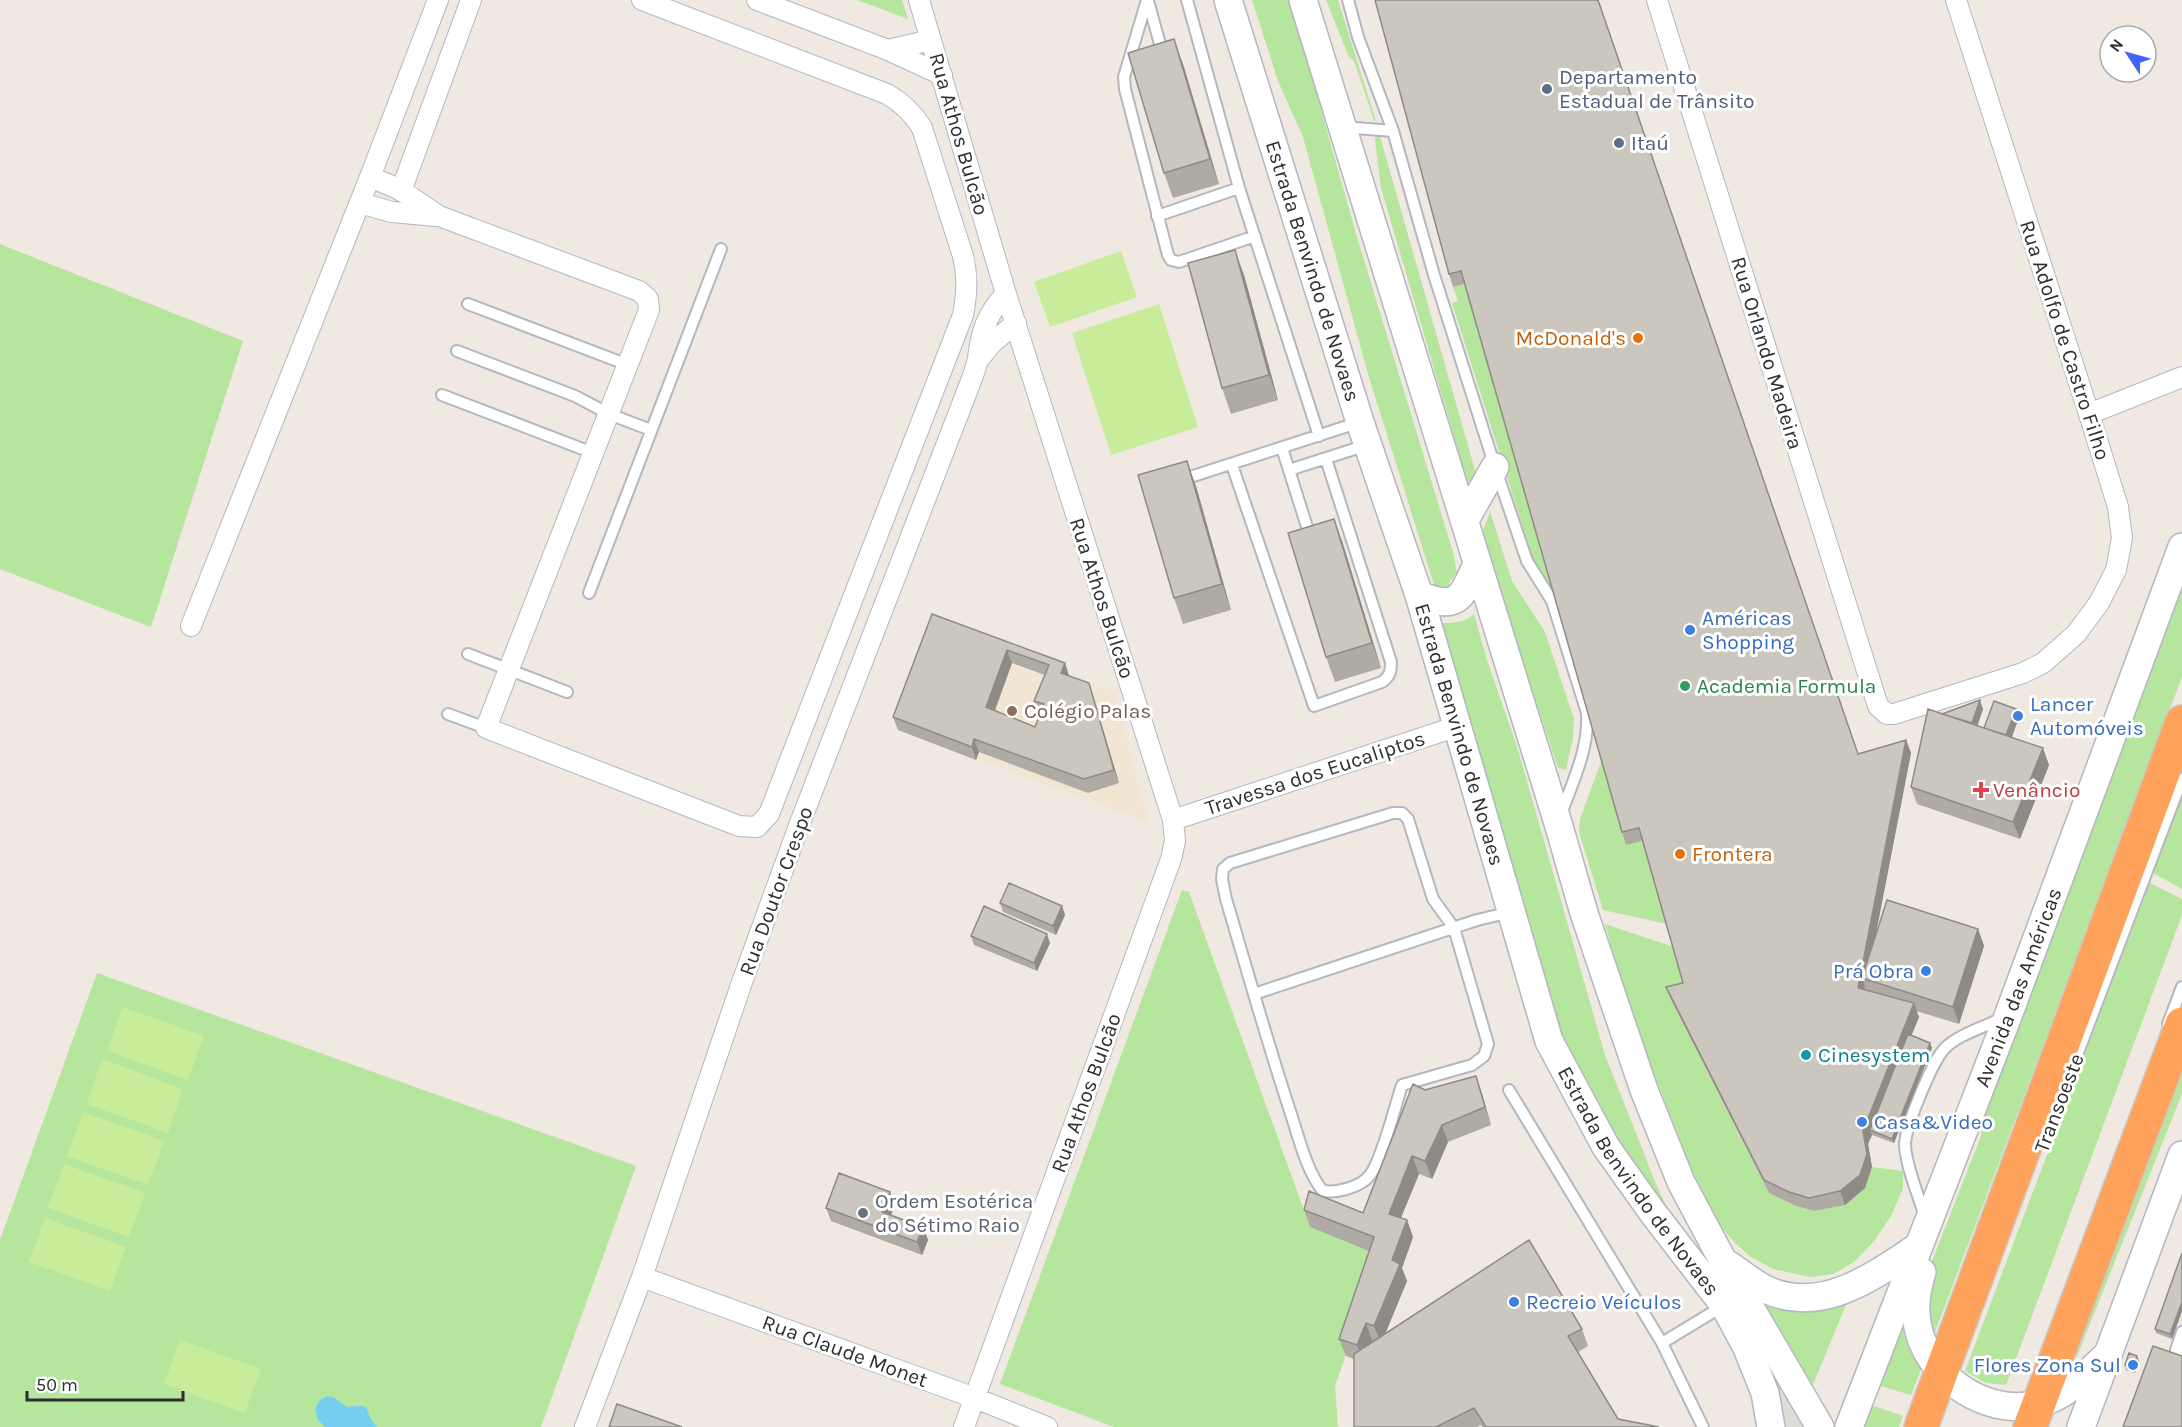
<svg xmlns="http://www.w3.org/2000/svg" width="2182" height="1427" font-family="Karla,sans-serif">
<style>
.education{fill:#f0e6d1}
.green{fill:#b6e59e}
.pitch{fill:#c9ec9a}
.plaza{fill:#dfdcd8}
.water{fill:#75cff0}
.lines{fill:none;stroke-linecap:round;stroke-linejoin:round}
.lane-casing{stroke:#b4b7c1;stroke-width:14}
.street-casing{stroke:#b4b7c1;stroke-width:22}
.secondary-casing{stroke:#b4b7c1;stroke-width:30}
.highway-casing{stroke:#c9c9c9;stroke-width:36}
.lane{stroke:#fff;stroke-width:10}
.street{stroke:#fff;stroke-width:20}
.secondary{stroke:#fff;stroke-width:27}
.highway{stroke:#ffa35c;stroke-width:33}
.wall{fill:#afaba4;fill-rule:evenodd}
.shaded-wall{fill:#8e8b86}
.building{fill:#cbc7bf;stroke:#8e8b86;stroke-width:1.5;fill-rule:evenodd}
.service-dot{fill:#5c6f8a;stroke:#fff;stroke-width:2}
.food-dot{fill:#e8710a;stroke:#fff;stroke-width:2}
.shop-dot{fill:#3f7fe0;stroke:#fff;stroke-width:2}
.leisure-dot{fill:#2e9e5b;stroke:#fff;stroke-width:2}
.education-dot{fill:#8d6e63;stroke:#fff;stroke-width:2}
.health-dot{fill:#e0444e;stroke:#fff;stroke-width:2}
.culture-dot{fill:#0f9aa8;stroke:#fff;stroke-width:2}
.worship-dot{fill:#6b7280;stroke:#fff;stroke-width:2}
.labels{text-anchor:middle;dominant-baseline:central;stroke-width:6;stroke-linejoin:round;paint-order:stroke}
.service-label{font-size:21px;fill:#4e5e75;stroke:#fff;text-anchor:start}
.street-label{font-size:21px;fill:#2e2e2e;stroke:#fff}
.food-label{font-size:21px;fill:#c56008;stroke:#fff;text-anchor:end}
.shop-label{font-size:21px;fill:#366cbe;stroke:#fff;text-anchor:start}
.leisure-label{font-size:21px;fill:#27864d;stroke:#fff;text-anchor:start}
.education-label{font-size:21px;fill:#785e54;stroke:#fff;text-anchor:start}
.health-label{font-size:21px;fill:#be3a42;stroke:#fff;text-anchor:start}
.culture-label{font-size:21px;fill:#0d838f;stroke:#fff;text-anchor:start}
.worship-label{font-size:21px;fill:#5b616d;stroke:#fff;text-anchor:start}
</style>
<rect width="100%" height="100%" fill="#efe9e1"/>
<path class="education" d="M937,627L1115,692L1148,822L898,730Z"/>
<path class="green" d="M857,0H902L908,19Z
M1252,0H1290L1357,237L1453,552L1457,573L1449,582L1450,595L1437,594L1368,374L1303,137L1278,81Z
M1326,0H1338L1376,121L1374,120L1354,61L1349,57Z
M1376,133H1379L1475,470L1474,479L1471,481H1467L1381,188L1375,141Z
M0,244L243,341L151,627L0,569Z
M1466,284L1556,598L1537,572L1452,303L1458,301L1453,287Z
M1490,511L1512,581L1545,632L1574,719L1573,738L1566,770L1558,768L1518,647L1483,531Z
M2182,587V677L1932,1340L1925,1279L1981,1136L1987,1096L2087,844Z
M1474,614L1487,660L1518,750L1605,1055L1656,1184L1681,1237L1602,1130L1564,1058L1517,882L1437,623C1451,623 1463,624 1474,614Z
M1602,759L1643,841L1667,924L1603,910L1579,832L1580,819Z
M2182,796V889L2153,873Z
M2150,883L2182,899V915L2006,1385L1986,1383L1965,1371Z
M1182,890L1189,892L1310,1227L1380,1255L1335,1386L1338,1427H1114L1000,1384Z
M1605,924L1674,947L1688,996L1671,1000L1769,1193L1814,1211L1845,1204L1865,1188L1872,1167L1903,1171V1188L1891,1216L1874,1241L1854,1262L1833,1274L1810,1277L1773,1269L1751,1257L1734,1242L1719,1224L1690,1166L1628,1006Z
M97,973L636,1166L541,1427H0V1240Z
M2182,1058V1094L2077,1356L2061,1369Z
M1762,1302L1818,1310L1846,1305L1812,1387Z
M1901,1306C1902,1333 1905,1346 1921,1369L1911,1395L1873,1384Z
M1865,1403L1903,1416L1899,1427H1856Z"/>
<path class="pitch" d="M1121,251L1137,297L1050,327L1034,282Z
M1159,304L1198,427L1111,455L1072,333Z
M123,1007L204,1036L188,1080L107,1051Z
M102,1059L183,1089L168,1133L87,1104Z
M83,1112L164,1141L148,1185L67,1156Z
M64,1164L145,1193L129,1237L48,1208Z
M45,1218L126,1247L110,1291L29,1262Z
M180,1340L261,1369L245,1413L164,1384Z"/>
<path class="plaza" d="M1772,1362L1807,1427H1783Z"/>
<path class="water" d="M327,1396L333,1397L347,1407C376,1403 361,1410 377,1427H325L318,1420L315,1409L320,1400Z"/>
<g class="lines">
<g class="lane-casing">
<path id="lane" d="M1147,0L1124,77L1125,89L1168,255L1171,260L1179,262L1255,236
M1187,0L1239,188L1319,436
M1348,0L1358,37L1393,131L1434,275L1495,467L1527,561L1552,601L1587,713C1589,749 1573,781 1561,814
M1148,1L1163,55
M1343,127L1393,131
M1157,216L1239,188
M468,304L628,365
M457,351L575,396L609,414L651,430
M442,395L593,453
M1282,448L1308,530
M1232,465L1314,706L1382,682C1390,676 1391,672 1391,662L1326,459
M1289,470L1367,445
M1181,480L1360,422
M589,593L721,249
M468,654L567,692
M448,714L486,728
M1393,813H1402L1408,819L1433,899L1454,928L1488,1044L1484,1056L1472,1065L1402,1085C1395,1106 1382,1160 1370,1175C1361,1187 1338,1193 1323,1191C1307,1173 1298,1135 1290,1111C1267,1041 1247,970 1226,899L1222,879L1223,869L1230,863Z
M1254,994L1477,920L1511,912
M2168,1024L2182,987
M1509,1090L1662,1343L1703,1427
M2052,1121L2182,779
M1925,1217C1918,1194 1907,1169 1905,1146C1904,1129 1933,1060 1945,1048C1959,1034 1985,1027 2002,1018
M2182,1332L2176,1350L2182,1352
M1662,1343L1723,1306"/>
</g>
<g class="street-casing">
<path id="street" d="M757,0L888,50L942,75
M919,0L1006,294L1173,820L1175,841L1171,859L964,1427
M1657,0L1878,706L1887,714H1894L2023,673L2043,663L2076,634L2099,603L2116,570L2122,538L2118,507L2089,414L1956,0
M888,50L931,40
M370,177L399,189L439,216L639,291L648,299L649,310L486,728L739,826L757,827L769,814L963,315C967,294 968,277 963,256L922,128C913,113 903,103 887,94L642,0
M401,191L471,0
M360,203L392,212L436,216
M978,360L993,342L1016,323
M2089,414L2182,377
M191,626L370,177L438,0
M1173,820L1458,726
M642,1277L975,1398L1047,1427
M585,1427L642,1277L741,985L800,823L966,394C970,383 976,370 978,358C981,332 987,313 1006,294"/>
</g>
<g class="secondary-casing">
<g id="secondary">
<path id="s1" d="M1228,0L1360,422L1419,595L1549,1041L1606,1147L1653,1213L1724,1305L1747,1348L1765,1393L1771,1427"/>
<path d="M1303,0L1558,823L1584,913L1644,1090L1681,1182L1723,1261L1820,1427"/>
<path d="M1465,520L1495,467"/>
<path d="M1419,595C1458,611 1462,598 1477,564"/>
<path d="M1729,1265C1741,1273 1754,1284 1767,1290C1823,1315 1875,1275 1919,1246"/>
<path d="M1922,1272C1917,1289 1914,1304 1917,1322C1924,1374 1985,1418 2037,1404C2066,1397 2087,1374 2108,1354"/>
<path id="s2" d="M1849,1427L2008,1016L2182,547"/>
<path d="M2081,1427L2182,1155"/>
</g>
</g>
<g class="highway-casing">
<path id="highway" d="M1921,1427L2182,722
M2030,1427L2182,1024"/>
</g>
<use href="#lane" class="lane"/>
<use href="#street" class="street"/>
<use href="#secondary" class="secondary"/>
<use href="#highway" class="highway"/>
</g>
<path class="wall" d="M1375,0L1858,754L1906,740L1911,753L1874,942L1978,929L1984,946L1959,1024L1916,1011L1919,1017L1911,1036L1930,1043L1932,1048L1894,1143L1872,1135L1868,1144L1872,1167L1865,1188L1845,1205L1814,1211L1794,1205L1769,1193L1671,1000L1666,987L1683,983L1642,841L1626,845L1622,832L1465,284L1453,287L1449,274Z
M1183,64L1219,184L1173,198L1164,173Z
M1244,275L1278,400L1231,414L1222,388Z
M1196,486L1231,610L1183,624L1174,598Z
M1334,519L1343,544L1381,668L1335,682L1326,657Z
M932,614L1065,663L1069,676L1093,696L1119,783L1088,793L979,752L976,760L898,730L893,717ZM1012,663L1045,675L1034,701L1039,714H1040L1035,727L995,711Z
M1983,709L1977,725L1984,728L2016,709L2019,717L2012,737L2049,765L2020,839L1917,804L1911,787L1942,714Z
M1000,903L1062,906L1065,915L1056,935L1003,912Z
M971,936L1050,943L1037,971L974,945Z
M1476,1076L1482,1094L1491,1125L1448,1142L1432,1179L1419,1174L1401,1218L1407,1220L1413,1237L1402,1268L1407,1281L1385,1334L1582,1329L1588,1346L1578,1352L1618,1419L1659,1427H1482L1481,1425L1477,1427H1354V1359L1346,1356L1339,1339L1369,1251L1310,1227L1304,1210L1363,1213L1425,1090Z
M895,1205L891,1215L923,1227L928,1240L922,1255L831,1221L826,1208Z
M2182,1253V1311L2172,1339L2156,1333L2155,1329Z
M2139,1361L2135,1373L2126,1370L2125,1365Z"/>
<path class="shaded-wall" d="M1174,39L1183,64L1219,184L1210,159Z
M1235,250L1244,275L1278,400L1269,375Z
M1187,461L1196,486L1231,610L1222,584Z
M1334,519L1343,544L1381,668L1372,643Z
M1007,650L1012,663L991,720L986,707Z
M1065,663L1069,676L1061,673Z
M1089,683L1093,696L1119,783L1114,770Z
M1980,700L1983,709L1973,739L1969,730Z
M2016,709L2019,717L2007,750L2004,741Z
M974,739L979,752L976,760L972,747Z
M1906,740L1911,753L1867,980L1862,978L1865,986L1862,1001L1858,988Z
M2043,748L2049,765L2020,839L2013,822Z
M1062,906L1065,915L1056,935L1053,926Z
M1978,929L1984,946L1959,1024L1953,1007Z
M1047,934L1050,943L1037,971L1034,963Z
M1914,1003L1919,1017L1873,1131L1870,1130L1872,1135L1868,1144L1872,1167L1865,1188L1845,1205L1840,1191L1863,1131Z
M1930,1043L1932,1048L1894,1143L1892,1139Z
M1476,1076L1482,1094L1491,1125L1485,1107Z
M1442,1125L1448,1142L1432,1179L1425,1161Z
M1412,1156L1419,1174L1395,1232L1389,1214Z
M890,1192L895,1205L887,1225L882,1212Z
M1407,1220L1413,1237L1402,1268L1407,1281L1381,1344L1374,1326L1392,1260Z
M923,1227L928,1240L922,1255L917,1242Z
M2182,1302V1311L2172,1339L2170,1334Z
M1366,1323L1372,1340L1364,1362L1357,1345Z
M2137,1356L2139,1361L2135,1373L2133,1368Z"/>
<path class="building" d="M1375,0H1598L1858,754L1906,740L1858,988L1914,1003L1863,1131L1867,1154L1860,1175L1840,1191L1809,1198L1789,1192L1764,1180L1666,987L1683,983L1639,828L1622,832L1461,271L1449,274Z
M1174,39L1210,159L1164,173L1128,53Z
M1235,250L1269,375L1222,388L1188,263Z
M1187,461L1222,584L1174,598L1138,475Z
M1334,519L1372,643L1326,657L1288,533Z
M932,614L1065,663L1061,673L1089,683L1114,770L1084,779L974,739L972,747L893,717ZM1007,650L1049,665L1034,701L1044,704L1035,727L986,707Z
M1980,700L1972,723L1942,714Z
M1994,701L2016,709L2006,735L1984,728Z
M1928,709L2043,748L2013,822L1911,787Z
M1009,883L1062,906L1053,926L1000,903Z
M1887,900L1978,929L1953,1007L1862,978Z
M984,906L1047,934L1034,963L971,936Z
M1908,1034L1930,1043L1892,1139L1870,1130Z
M1476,1076L1485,1107L1442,1125L1425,1161L1412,1156L1389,1214L1407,1220L1392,1260L1400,1264L1374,1326L1366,1323L1357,1345L1339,1339L1374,1237L1304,1210L1309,1191L1363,1213L1413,1084L1425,1090Z
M839,1173L890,1192L882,1212L923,1227L917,1242L826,1208Z
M1529,1240L1582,1329L1568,1336L1618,1419L1659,1427H1486L1474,1408L1436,1427H1354V1354Z
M2182,1253V1302L2170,1334L2155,1329Z
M2153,1346L2182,1356V1427H2123Z
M2129,1353L2137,1356L2133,1368L2125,1365Z
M617,1404L682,1427H609Z"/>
<g class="service-dot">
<circle cx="1547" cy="89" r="6"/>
<circle cx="1619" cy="143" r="6"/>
</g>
<g class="food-dot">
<circle cx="1638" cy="338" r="6"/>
<circle cx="1680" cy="854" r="6"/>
</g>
<g class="shop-dot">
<circle cx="1690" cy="630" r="6"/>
<circle cx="2018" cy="716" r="6"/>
<circle cx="1926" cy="971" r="6"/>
<circle cx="1862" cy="1122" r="6"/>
<circle cx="1514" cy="1302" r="6"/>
<circle cx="2133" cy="1365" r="6"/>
</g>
<circle class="leisure-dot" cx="1685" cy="686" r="6"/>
<circle class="education-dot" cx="1012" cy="711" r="6"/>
<path class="health-dot" d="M1978 781h6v6h6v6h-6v6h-6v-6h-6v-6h6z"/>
<circle class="culture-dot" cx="1806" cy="1055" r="6"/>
<circle class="worship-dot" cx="863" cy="1213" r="6"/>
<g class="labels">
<g class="service-label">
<text x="1559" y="77">Departamento<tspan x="1559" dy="24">Estadual de Trânsito</tspan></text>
<text x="1631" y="143">Itaú</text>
</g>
<g class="street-label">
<text transform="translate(959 134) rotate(74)">Rua Athos Bulcão</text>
<text stroke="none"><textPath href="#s1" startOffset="284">Estrada Benvindo de Novaes</textPath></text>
<text transform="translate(2065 340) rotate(72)">Rua Adolfo de Castro Filho</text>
<text transform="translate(1767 353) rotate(73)">Rua Orlando Madeira</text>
<text transform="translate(1102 598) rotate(72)">Rua Athos Bulcão</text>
<text stroke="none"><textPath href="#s1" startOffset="770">Estrada Benvindo de Novaes</textPath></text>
<text transform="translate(1315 773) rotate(-18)">Travessa dos Eucaliptos</text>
<text transform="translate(776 891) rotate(-70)">Rua Doutor Crespo</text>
<text stroke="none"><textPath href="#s2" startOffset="471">Avenida das Américas</textPath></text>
<text transform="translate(1086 1093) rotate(-70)">Rua Athos Bulcão</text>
<text transform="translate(2059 1103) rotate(-69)">Transoeste</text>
<text stroke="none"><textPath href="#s1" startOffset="1256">Estrada Benvindo de Novaes</textPath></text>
<text transform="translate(845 1351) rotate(20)">Rua Claude Monet</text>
</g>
<g class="food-label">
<text x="1626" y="338">McDonald's</text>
<text x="1692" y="854" text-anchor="start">Frontera</text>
</g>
<g class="shop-label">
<text x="1702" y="618">Américas<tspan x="1702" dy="24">Shopping</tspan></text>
<text x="2030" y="704">Lancer<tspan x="2030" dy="24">Automóveis</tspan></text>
<text x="1914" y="971" text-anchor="end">Prá Obra</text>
<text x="1874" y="1122">Casa&amp;Video</text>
<text x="1526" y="1302">Recreio Veículos</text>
<text x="2121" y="1365" text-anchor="end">Flores Zona Sul</text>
</g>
<g class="leisure-label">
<text x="1697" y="686">Academia Formula</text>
</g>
<g class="education-label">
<text x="1024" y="711">Colégio Palas</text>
</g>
<g class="health-label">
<text x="1993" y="790">Venâncio</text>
</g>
<g class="culture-label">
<text x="1818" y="1055">Cinesystem</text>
</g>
<g class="worship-label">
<text x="875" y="1201">Ordem Esotérica<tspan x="875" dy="24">do Sétimo Raio</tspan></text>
</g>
</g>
<g transform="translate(2128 54) rotate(306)"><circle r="28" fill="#ffffff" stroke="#ababab" stroke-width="1.5"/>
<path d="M0-4.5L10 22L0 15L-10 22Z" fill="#4264fb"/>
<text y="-9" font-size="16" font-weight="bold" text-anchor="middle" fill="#2e2e2e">N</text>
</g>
<path d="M27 1391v9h156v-9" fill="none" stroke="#2e2e2e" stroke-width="3"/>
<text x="36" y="1391" font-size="18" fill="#2e2e2e" stroke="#ffffff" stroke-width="4.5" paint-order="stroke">50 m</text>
</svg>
